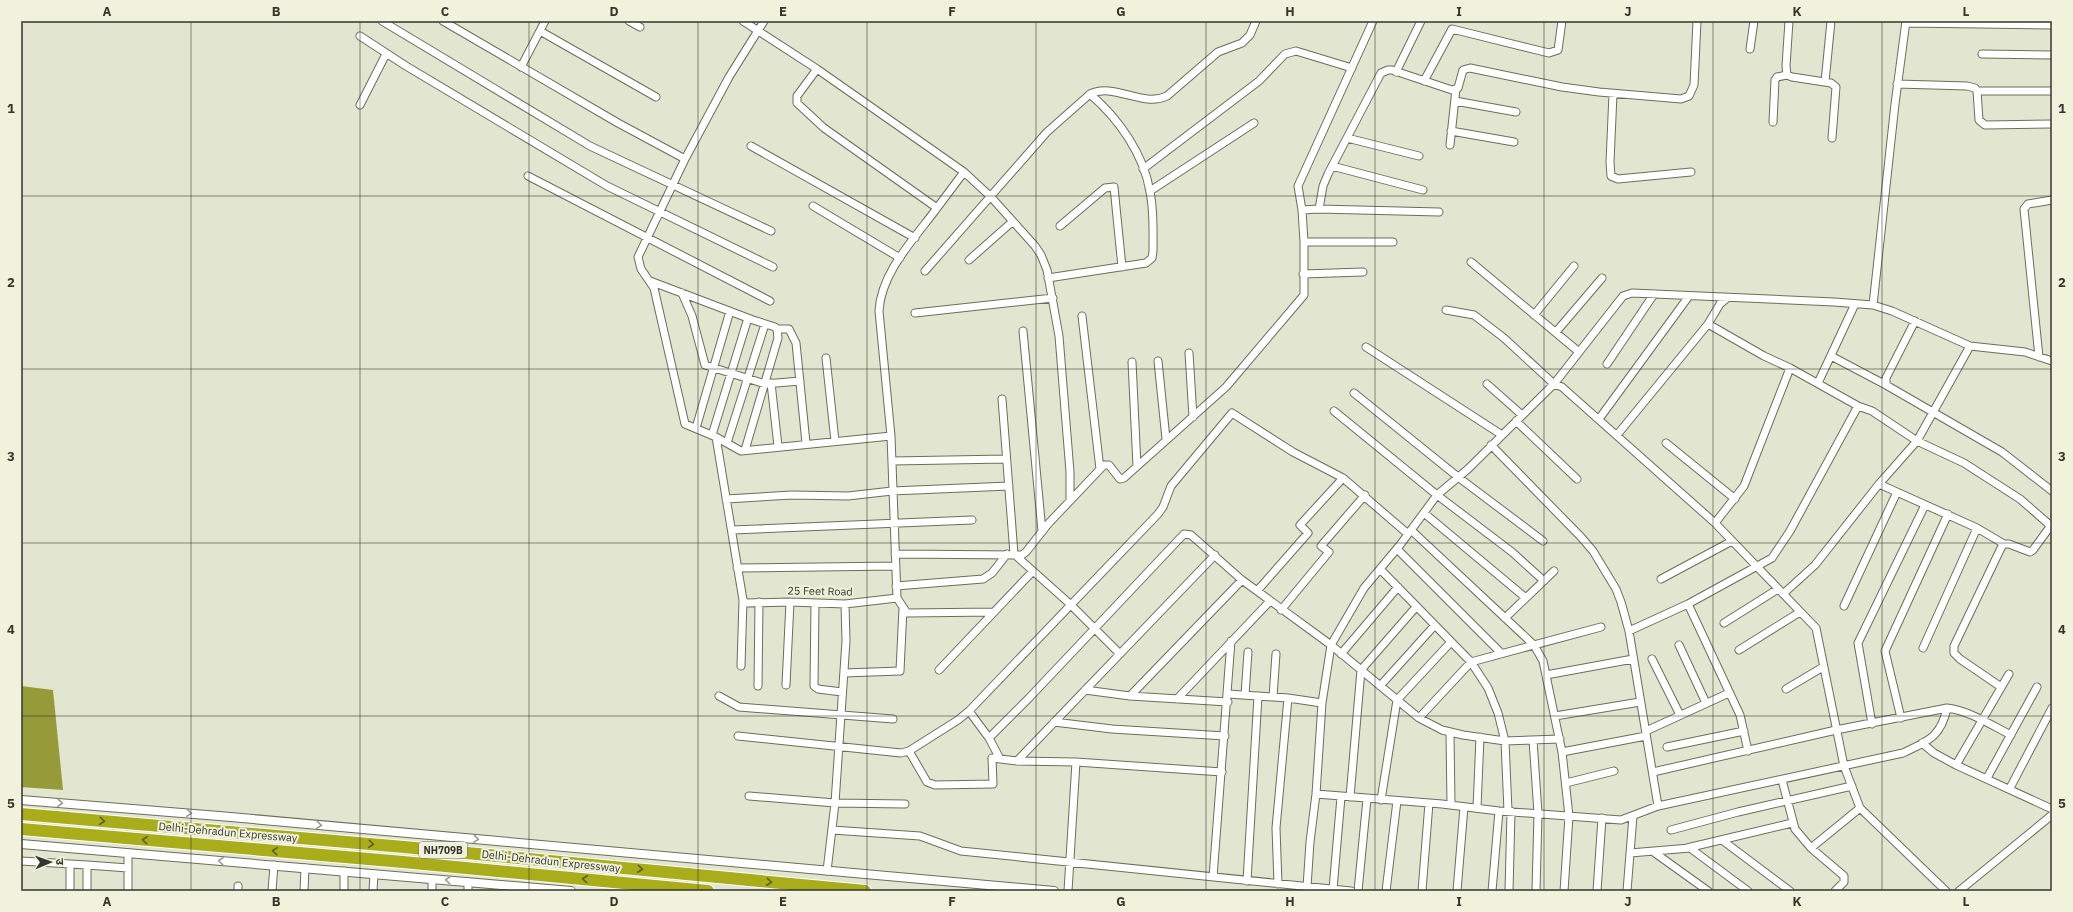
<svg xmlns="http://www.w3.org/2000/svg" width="2073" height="912" font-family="'IBM Plex Sans','Noto Sans Devanagari',sans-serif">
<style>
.water{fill:#969a39}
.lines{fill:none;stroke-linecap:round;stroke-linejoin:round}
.minor-casing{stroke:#6c6e5b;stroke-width:9}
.tertiary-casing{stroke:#6c6e5b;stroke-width:10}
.motorway-casing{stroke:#fff;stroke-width:14}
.minor{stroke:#fff;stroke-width:7}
.tertiary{stroke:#fff;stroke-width:8}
.motorway{stroke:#a8ad19;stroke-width:12}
.oneway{stroke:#9a9a96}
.oneway2{stroke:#5d5f26}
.grid{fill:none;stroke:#35352d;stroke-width:1;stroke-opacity:0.55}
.labels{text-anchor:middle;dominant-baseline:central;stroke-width:4;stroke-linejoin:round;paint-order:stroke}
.shield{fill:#f0f2dc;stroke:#6d6e62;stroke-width:1}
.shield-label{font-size:10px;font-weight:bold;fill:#35352d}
.street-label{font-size:11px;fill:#35352d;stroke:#f0f2dc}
.neatline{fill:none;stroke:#35352d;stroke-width:1.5}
.grid-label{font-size:13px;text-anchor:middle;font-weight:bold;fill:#35352d}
</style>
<rect width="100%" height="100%" fill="#e2e5cf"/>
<path class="water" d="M21,686L53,690L63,790L21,787Z"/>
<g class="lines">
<g class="minor-casing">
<path id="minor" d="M382,21L590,146L771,231
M443,21L618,123L685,159
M629,21L640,27
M743,21L817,69L964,172L991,197L1035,246L1041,255L1047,270L1059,336L1070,472V500
M1789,21L1786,66L1787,75L1792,77L1831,83L1836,87L1832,138
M1906,23L2052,25
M540,31L656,97
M360,36L406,66L607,186L773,267
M1750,49L1754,21
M1982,54L2052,55
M521,67L545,21
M817,69L797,96V103L824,128L937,208L964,172
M1396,72L1421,21
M1424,81L1452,29L1549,53L1558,50L1562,21
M1825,82L1831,21
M1897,84L1967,86L1975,88L1977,91L1979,120L1985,125L2052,124
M1977,91H2052
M1090,94C1114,82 1142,108 1167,96L1218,52L1242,43L1250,35L1256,21
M1613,94L1610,162L1611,176L1618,179L1691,172
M1455,101L1516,112
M360,105L386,54
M1773,122L1775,80L1777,77L1787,75
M1451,131L1514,142
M1347,138L1419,156
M1450,145L1456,89
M751,146L915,238
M1332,166L1423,190
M1143,169L1259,81L1285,54L1296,51L1352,68
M528,176L770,301
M1150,191L1254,123
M813,206L900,258
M937,208C915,238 881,272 879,311L891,436L897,598L907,613L994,612
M1319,209L1439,212
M1302,210L1298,186L1373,21
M1060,226L1105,188L1114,187L1122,267
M1304,242H1393
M969,260L1012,222
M1471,262L1579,352
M925,271L1047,132L1090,94C1118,118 1144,154 1150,192C1154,211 1153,231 1153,251L1152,258L1146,263L1048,278
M1303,274L1363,272
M650,281L753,320L775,327L777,329L778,338L745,450
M682,293L692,316L705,365L765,384L800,381
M1873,305L1895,104L1906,21
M1446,310L1474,315L1504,338L1554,384L1562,387L1715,523L1816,628L1844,766L1860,808L1946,891
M915,313L1053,298
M1534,315L1574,266
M1082,316L1100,469
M1915,321L1886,378V385L2002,452L2052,491
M1708,324L1764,356L1790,368
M777,329H789L796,343L806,443
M1023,331L1042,531
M1556,332L1602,278
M1366,347L1502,435
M1189,353L1193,417
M1831,356L1886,385
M2039,357L2024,209L2028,204L2052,200
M826,358L835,441
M1158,361L1166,439
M1132,362L1137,466
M1607,364L1654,294
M771,383L778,446
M1818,383L1855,304
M1487,384L1522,415
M1354,393L1458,477L1543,541
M1002,399L1014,554L1070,604L1120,654
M1334,411L1437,495L1512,552L1544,581
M1599,419L1689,296
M1516,421L1577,479
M696,428L730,311
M712,435L748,318
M1617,435L1708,324L1720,304L1727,298
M716,437L741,451L891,436
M727,443L765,324
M1666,443L1735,499
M1491,445L1581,537L1593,551L1616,589L1621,602L1629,631L1658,806
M892,461L1006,459
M1879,484L1977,528L2004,544
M726,499L792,495L848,496L892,491L1009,486
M1424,513L1526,598
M1715,523L1744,486L1790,368L1858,406L1872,411L1917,441L1964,463L2020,499L2051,526
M732,530L972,520
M1411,530L1534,645L1543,661L1562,752L1569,816L1564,891
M1397,549L1501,653
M895,554L1022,555L1026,552L1048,524L1104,465H1109L1120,479L1124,478L1226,387L1304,295V242L1302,210L1319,209L1323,186L1328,174L1381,73L1388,70H1392L1452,90L1458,88L1463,70L1470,68L1562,87L1599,92L1681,99L1689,96L1694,85L1697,21
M737,568L895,566
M1380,569L1471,662L1488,688L1498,713L1505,741L1508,811
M1661,579L1732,541
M896,586L983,579L992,573L1007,554
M1257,591L1308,533L1300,525L1343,478
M1783,594L1815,565L1879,484L1917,441L1970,346
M743,600L746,603L790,602L845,604L897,598
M815,603L814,686L818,689L842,692
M1688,604L1740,715L1748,751
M1844,606L1897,492
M1281,610L1329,552L1321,546L1365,495
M1505,618L1554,571
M1724,623L1778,589
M1629,631L1688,604L1772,558L1790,531L1858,406
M1679,645L1706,703
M1923,648L1977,528
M1739,650L1800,612
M1341,654L1398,587
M1652,659L1680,715
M741,666L743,600L716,437L685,424L654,288L641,269L638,257L685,159L729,77L764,21
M939,670L1033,571
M844,673L900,671L903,608
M1546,675L1633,659
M786,685L790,602
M758,686L759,602
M1380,686L1435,625
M2001,687L1960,659L1954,653V646L2001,548L2004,544H2009L2030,552L2033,550L2052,524
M1786,689L1823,667
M1085,690L1130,696L1228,702
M1228,694L1288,698L1322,703
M1245,695L1248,652
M719,696L739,707L893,719
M1130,696L1242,580
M1273,697L1276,654
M1177,699L1270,601
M969,711L989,738L999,757
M1555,716L1640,702
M1419,718L1471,662L1601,627
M1901,718L1885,651L1948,514
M1054,722L1112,729L1225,736
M1872,724L1858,643L1925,505
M1646,731L1729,693
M1450,732L1451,805
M738,736L901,753L909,751L958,720L969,711L1158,514L1163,507L1171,486L1232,413L1293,452L1343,478L1408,534
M989,738L1029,698L1184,534L1191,535L1242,580L1331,645L1419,718L1442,730L1463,735L1505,741L1560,739
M1533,740L1538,813L1536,891
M1922,743L1934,753L1956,765L2052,809
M1667,747L1744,731
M909,751L927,782L935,785L993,784L992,758L1017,761L1076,762L1222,772
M1562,752L1646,736
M1017,761L1215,555
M1956,765L2009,674
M1653,772L1836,730L1947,708C1970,711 1991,725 2011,735
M1987,778L2037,687
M1782,780L1795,829L1811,848L1844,876V882L1835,891
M1566,783L1614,771
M2010,788L2052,708
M1316,794L1442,804L1499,811L1621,820L1658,806L1903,753C1928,741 1941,737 1947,708
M749,796L835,803L905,804
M1350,797L1361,670L1416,607
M1381,800L1397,700L1451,642
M1477,808L1480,737
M832,830L920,836L961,851L1351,891
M1671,830L1738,812L1852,786
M1722,840L1790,891
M1687,848L1792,823
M1811,848L1860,808
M128,853V891
M1630,853L1690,848L1748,891
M1655,853L1708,891
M21,861L87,865V891
M70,864V891
M87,865L128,868
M827,871L835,803L846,641L845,604
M1213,877L1231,641
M432,879V891
M1247,881L1258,696
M1278,884L1276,828L1288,698
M1307,887L1310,842L1316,794L1322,703L1331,645L1364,588L1400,545L1437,495L1468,469L1554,384L1623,296L1632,293L1834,302L1873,305L1892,311L1970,346L2025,352L2052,361
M1333,889L1341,797
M238,891V886
M272,891L274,865
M304,891L305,868
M344,891V871
M373,891L374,874
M468,891V882
M1068,891L1076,762
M1358,891L1367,799
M1386,891L1397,801
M1422,891L1429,803
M1457,891L1464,807
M1492,891L1499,811
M1509,891L1511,811
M1597,891L1602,818
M1627,891L1633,816
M1959,891L2052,815"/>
</g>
<g class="tertiary-casing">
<path id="tertiary" d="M21,800L219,816L1054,891
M21,844L571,891"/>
</g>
<g class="motorway-casing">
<path id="motorway" d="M21,814L404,847L865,891
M21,829L403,862L708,891"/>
</g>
<use href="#minor" class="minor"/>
<use href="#tertiary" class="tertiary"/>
<use href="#motorway" class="motorway"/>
</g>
<defs><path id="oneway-chevron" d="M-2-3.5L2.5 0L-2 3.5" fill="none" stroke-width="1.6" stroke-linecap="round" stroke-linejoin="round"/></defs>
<g class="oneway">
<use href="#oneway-chevron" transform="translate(60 803) rotate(5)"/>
<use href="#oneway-chevron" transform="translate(189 813) rotate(5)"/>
<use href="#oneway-chevron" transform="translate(319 825) rotate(5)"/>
<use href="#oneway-chevron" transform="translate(476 839) rotate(5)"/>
<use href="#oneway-chevron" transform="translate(221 861) rotate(-175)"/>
<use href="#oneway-chevron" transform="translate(448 880) rotate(-175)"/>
</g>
<g class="oneway2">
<use href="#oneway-chevron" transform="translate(102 821) rotate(5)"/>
<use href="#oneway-chevron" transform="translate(145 840) rotate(-175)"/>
<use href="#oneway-chevron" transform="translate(371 844) rotate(5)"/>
<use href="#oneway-chevron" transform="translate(275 851) rotate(-175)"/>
<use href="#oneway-chevron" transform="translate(640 869) rotate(6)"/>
<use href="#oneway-chevron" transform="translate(585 879) rotate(-174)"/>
<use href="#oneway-chevron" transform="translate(769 882) rotate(6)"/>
</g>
<path class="grid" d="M191,21V891M360,21V891M529,21V891M698,21V891M867,21V891M1036,21V891M1206,21V891M1375,21V891M1544,21V891M1713,21V891M1882,21V891M21,196H2052M21,369H2052M21,543H2052M21,716H2052"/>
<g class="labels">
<rect class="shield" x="419" y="842" width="48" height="16" rx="3"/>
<g class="shield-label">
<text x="443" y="850">NH709B</text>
</g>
<g class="street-label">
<text transform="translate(820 591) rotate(1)">25 Feet Road</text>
<text transform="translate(228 832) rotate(5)">Delhi-Dehradun Expressway</text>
<text transform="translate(551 861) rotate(6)">Delhi-Dehradun Expressway</text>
</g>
</g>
<rect width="2073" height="912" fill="none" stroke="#f0f2dc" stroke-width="44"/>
<g transform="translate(50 862) rotate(88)" stroke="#f0f2dc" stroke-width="3" paint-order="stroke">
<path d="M0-3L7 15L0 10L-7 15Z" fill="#35352d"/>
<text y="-6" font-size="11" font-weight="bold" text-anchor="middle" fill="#35352d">उ</text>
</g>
<rect x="22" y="22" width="2029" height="868" class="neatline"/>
<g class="grid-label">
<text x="107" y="16">A</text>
<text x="276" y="16">B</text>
<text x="445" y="16">C</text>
<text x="614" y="16">D</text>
<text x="783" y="16">E</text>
<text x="952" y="16">F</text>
<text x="1121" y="16">G</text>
<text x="1290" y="16">H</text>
<text x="1459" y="16">I</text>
<text x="1628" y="16">J</text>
<text x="1797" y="16">K</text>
<text x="1966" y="16">L</text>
<text x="11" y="113">1</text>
<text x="2062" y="113">1</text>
<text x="11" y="287">2</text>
<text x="2062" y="287">2</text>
<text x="11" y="461">3</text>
<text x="2062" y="461">3</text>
<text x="11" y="634">4</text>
<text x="2062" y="634">4</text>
<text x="11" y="808">5</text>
<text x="2062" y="808">5</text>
<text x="107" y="906">A</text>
<text x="276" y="906">B</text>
<text x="445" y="906">C</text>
<text x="614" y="906">D</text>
<text x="783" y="906">E</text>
<text x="952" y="906">F</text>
<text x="1121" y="906">G</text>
<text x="1290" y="906">H</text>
<text x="1459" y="906">I</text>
<text x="1628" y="906">J</text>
<text x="1797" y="906">K</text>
<text x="1966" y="906">L</text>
</g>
</svg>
